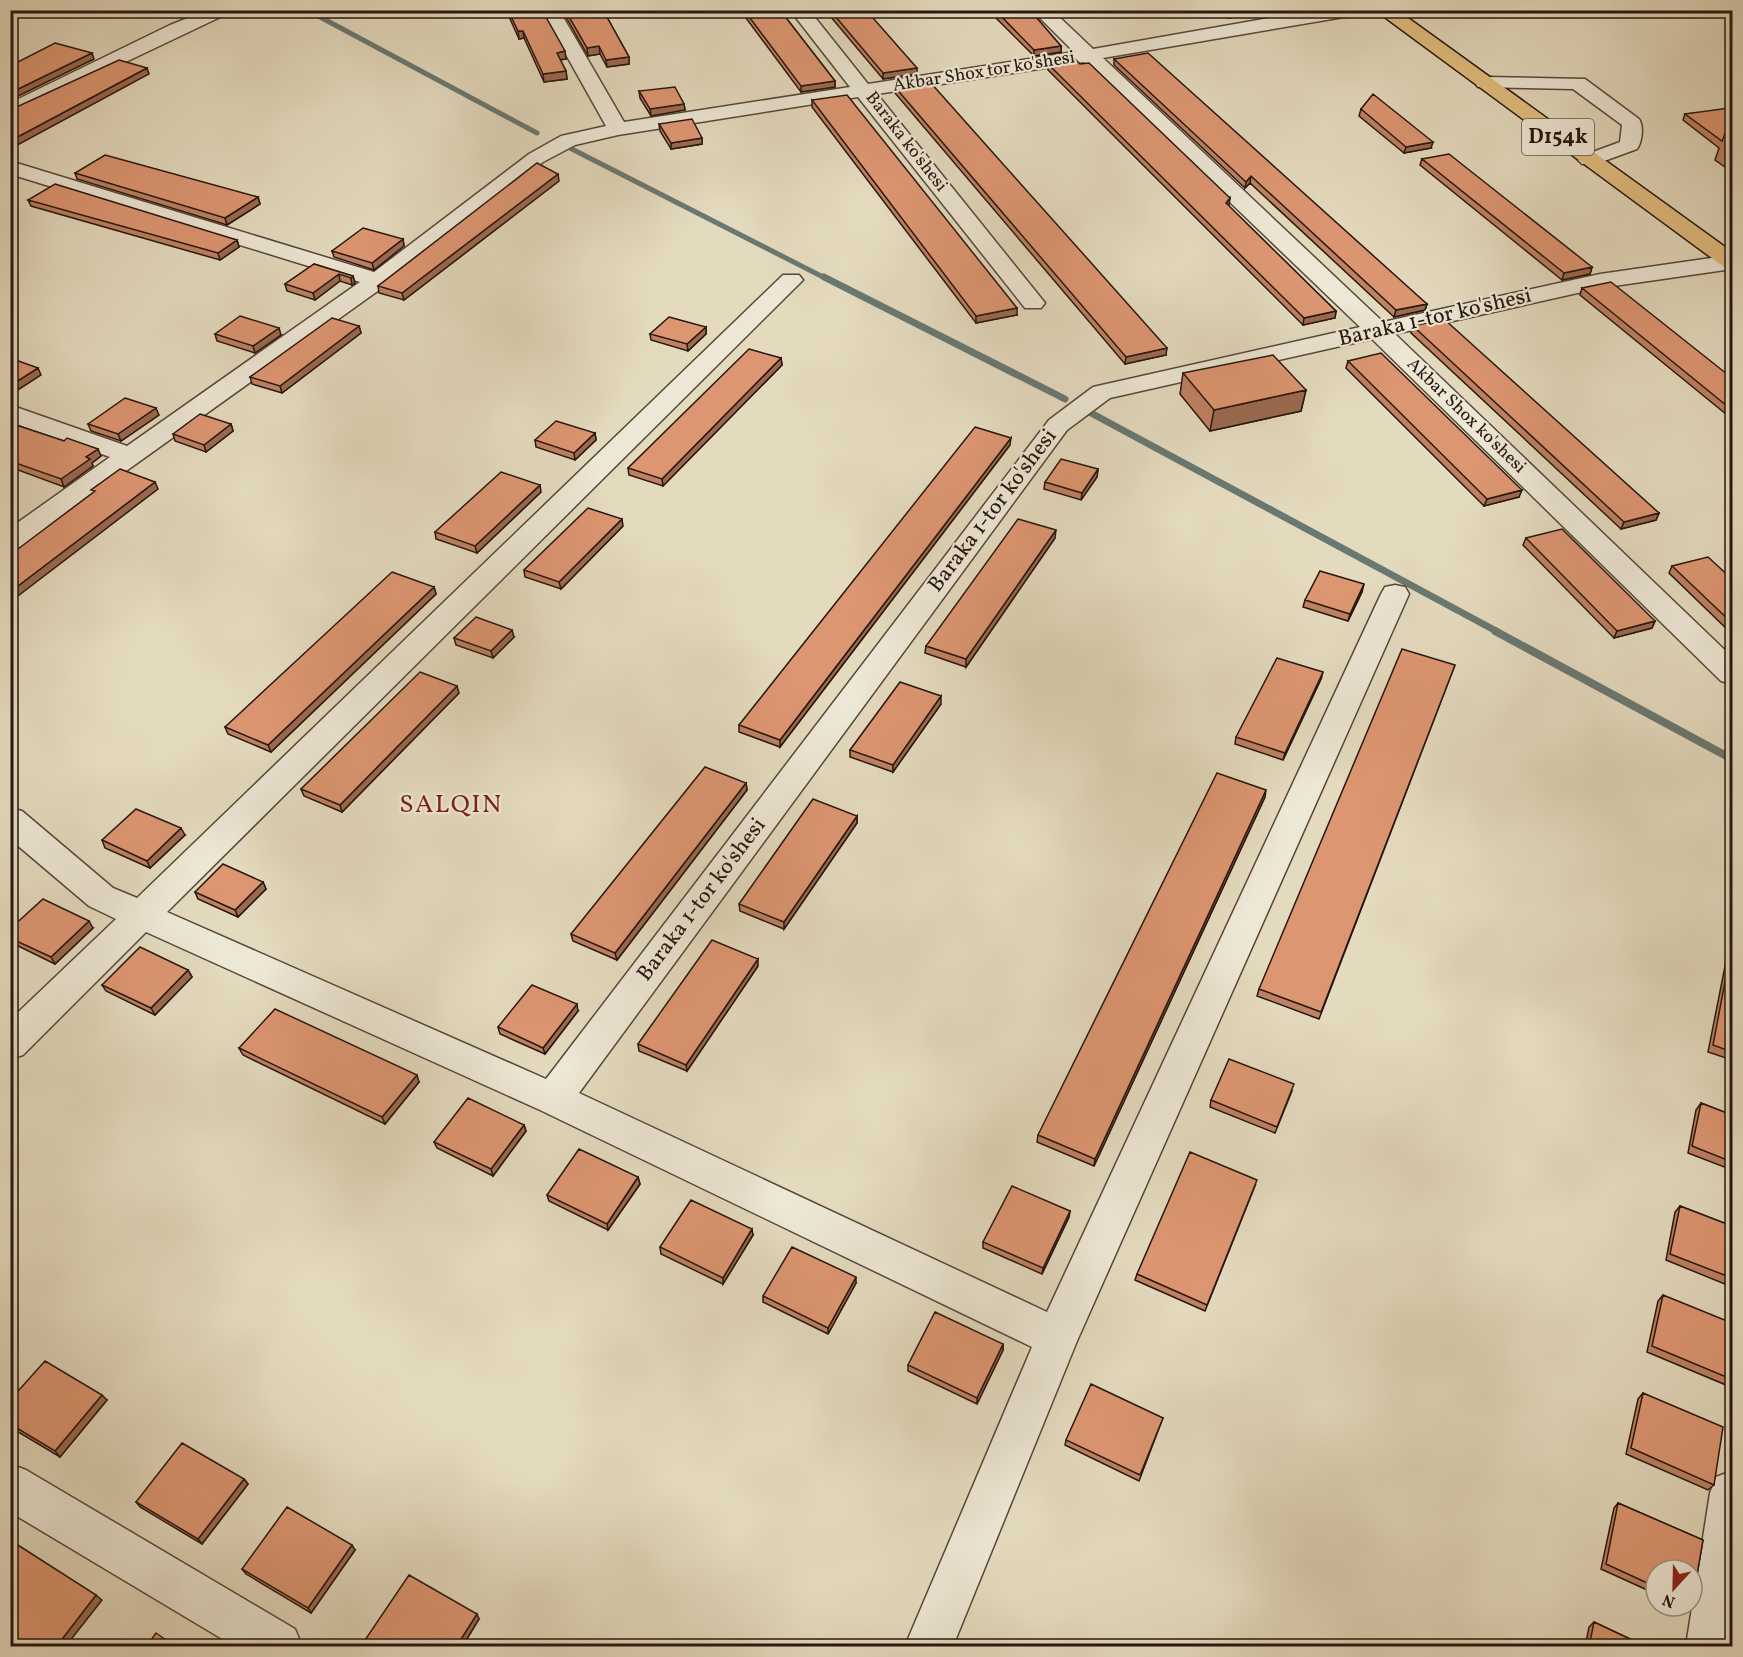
<svg xmlns="http://www.w3.org/2000/svg" width="1743" height="1657" font-family="Vollkorn,serif">
<style>
.lines{fill:none;stroke-linecap:round;stroke-linejoin:round}
.stream-far2{stroke:#697871;stroke-width:5}
.stream-far1{stroke:#697871;stroke-width:7}
.stream{stroke:#697871;stroke-width:8}
.minor-casing{stroke:#56473a;stroke-width:3}
.major-casing{stroke:#27160e;stroke-width:3}
.minor{fill:#ede7d5;fill-rule:evenodd}
.major{fill:#e2bd7f;fill-rule:evenodd}
.wall{fill:#be8162;stroke:#27160e;stroke-width:1.5}
.shaded-wall{fill:#9b6950;stroke:#27160e;stroke-width:1.5}
.building{fill:#dd9672;stroke:#27160e;stroke-width:1.5}
.labels{text-anchor:middle;dominant-baseline:central;stroke-width:4.5;stroke-linejoin:round;paint-order:stroke}
.far-street-label{font-size:18px;fill:#27160e;stroke:#ede7d5}
.shield{fill:#ede7d5;stroke:#62554a;stroke-width:1.5}
.shield-label{font-size:21px;font-weight:bold;fill:#27160e}
.street-label{font-size:22px;fill:#27160e;stroke:#ede7d5}
.quarter-label{font-size:26px;letter-spacing:1.5px;fill:#7a1f14;stroke:#ede7d5}
</style>
<rect width="100%" height="100%" fill="#e4dabe"/>
<filter id="stains"><feTurbulence type="fractalNoise" baseFrequency=".00333" numOctaves="4"/><feColorMatrix values="0 0 0 0 .2 0 0 0 0 .09 0 0 0 0 .02 0 0 0 .5 -.17"/></filter>
<radialGradient id="worn" r=".72"><stop offset=".6" stop-color="#630" stop-opacity="0"/><stop offset="1" stop-color="#630" stop-opacity=".3"/></radialGradient>
<g class="lines">
<path class="stream-far2" d="M307,10L537,133
M560,143L827,279"/>
<path class="stream-far1" d="M824,277L1065,399
M1091,413L1498,632"/>
<path class="stream" d="M1495,631L1732,759"/>
<g class="minor-casing">
<path id="minor" d="M208,10H235L10,117V103L170,25Z
M541,10H559L624,122L850,87L790,10H809L868,84L1074,52L1032,10H1052L1093,49L1315,10H1359L1350,16L1103,58L1383,322L1600,274L1732,255V269L1600,288L1395,334L1732,657V684L1721,681L1372,339L1110,398L1067,430L579,1093L1047,1312L1381,594L1385,587L1395,585L1405,587L1409,594L1077,1341L953,1646H905L1032,1347L540,1110L146,932L23,1055L10,1059V1020L116,919L89,906L10,839V808L22,811L113,888L137,898L783,275H799L803,280L167,912L546,1079L1049,420L1093,387L1360,327L1084,62L877,94L1041,298L1045,303L1041,308H1025L858,97L618,135L575,145L543,162L386,285L20,547L10,550V528L110,457L10,422V405L127,446L360,282L10,174V161L374,272L529,154L561,136L606,126Z
M1485,77L1585,79L1639,119C1644,126 1642,142 1637,149L1596,164H1582L1578,160L1582,156L1620,142L1622,125L1573,89L1478,87L1475,83L1478,79Z
M10,1464L26,1470L295,1629L302,1646H234L10,1512Z
M1732,1471V1646H1686L1710,1493L1716,1477Z"/>
</g>
<g class="major-casing">
<path id="major" d="M1375,10H1397L1732,252V269L1724,267Z"/>
</g>
<use href="#minor" class="minor"/>
<use href="#major" class="major"/>
</g>
<path class="wall" d="M506,10H542L566,59L560,60L566,71L567,79L544,82L524,38L519,39Z
M562,10H603L629,57V64L607,67L600,54L588,56Z
M740,10H780L835,81V87L801,92Z
M825,10H866L917,74L883,79Z
M988,10H1031V12L1061,46V52L1034,56Z
M1219,10H1261L1260,13L1228,18Z
M1114,59L1427,304L1425,310L1394,317L1250,183L1245,188L1114,65Z
M1048,64L1230,198L1228,206L1336,311L1335,318L1303,325L1048,70Z
M895,87L1166,355L1125,364L895,93Z
M639,91L684,104L685,110L651,116L640,98Z
M812,100L1017,315L976,323L812,107Z
M1361,109L1431,148L1404,153L1359,116Z
M1732,110V172L1715,160L1719,148L1683,120L1685,114Z
M659,124L702,138V144L671,149L660,131Z
M1422,159L1592,267L1590,274L1562,280L1420,165Z
M75,173L258,197L260,204L227,225L77,179Z
M559,181L404,300L379,293L378,286Z
M28,200L237,240L239,247L220,260L31,206Z
M403,239L404,246L374,270L334,257L332,251Z
M314,264L353,276L355,283L352,285L340,281L315,300L287,291L285,284Z
M1582,288L1732,378V419L1580,295Z
M359,326L361,333L282,393L252,384L250,377Z
M1413,326L1659,513L1656,520L1621,529L1411,333Z
M706,327V334L688,351L651,340L650,334Z
M215,334L281,335L255,353L217,341Z
M781,358L782,365L663,486L629,475L628,468Z
M1348,361L1519,497L1484,506L1346,368Z
M1183,373L1306,390L1301,411L1210,431L1180,394Z
M159,415L121,441L91,431L88,424Z
M10,423L64,441L101,456L92,463L93,466L64,487L10,467Z
M231,424L233,431L206,452L175,441L173,434Z
M595,433L596,440L575,460L536,447L535,440Z
M1010,445L780,747L739,732V725Z
M1098,469L1097,477L1081,500L1044,489L1045,482Z
M541,492L477,553L436,539L435,532Z
M623,526L561,589L525,577L524,570Z
M1055,538L966,667L925,653L926,646Z
M1526,538L1655,621L1652,628L1614,638L1523,545Z
M1672,566L1732,579V634L1669,573Z
M434,587L436,594L271,752L228,734L225,727Z
M1362,592L1348,621L1303,607L1305,600Z
M514,637L493,658L456,645L454,638Z
M1455,665L1319,1019L1257,996L1259,989Z
M1321,679L1283,760L1235,744L1236,737Z
M459,693L342,812L304,796L301,789Z
M941,704L893,772L850,757V750Z
M746,783L747,790L617,960L573,941L571,934Z
M1265,797L1094,1166L1037,1142L1038,1135Z
M857,816V823L784,929L740,911L739,904Z
M185,835L150,868L105,848L102,840Z
M263,882L266,889L238,917L198,899L195,892Z
M93,928L55,964L10,942V929Z
M1732,931V1060L1708,1052Z
M758,966L687,1071L639,1051L638,1044Z
M188,970L192,977L155,1015L106,991L102,985Z
M578,1011L545,1054L500,1034L498,1027Z
M239,1048L419,1082L385,1124L243,1055Z
M1292,1091L1275,1133L1210,1107L1211,1100Z
M1701,1103L1732,1115V1170L1688,1153L1696,1110Z
M524,1125L526,1131L493,1176L437,1148L434,1142Z
M638,1177L640,1184L608,1230L549,1201L547,1195Z
M1255,1186L1205,1311L1135,1280L1137,1274Z
M1680,1206L1732,1226V1287L1666,1260L1675,1212Z
M1070,1211L1069,1217L1042,1274L983,1248V1242Z
M753,1235L723,1284L661,1254L660,1247Z
M856,1283L828,1334L763,1302V1296Z
M1663,1295L1731,1379L1726,1385L1647,1352L1658,1301Z
M1003,1344V1350L977,1404L908,1371V1365Z
M1643,1393L1714,1485L1708,1490L1626,1454L1638,1399Z
M10,1400H107L60,1457L10,1427Z
M1163,1418L1139,1481L1065,1445L1066,1440Z
M244,1479L248,1484L202,1544L140,1507L136,1502Z
M1618,1503L1703,1540L1692,1604V1570H1656V1594L1601,1569L1614,1508Z
M355,1550L311,1613L246,1574L242,1569Z
M479,1619L462,1647H373L369,1644L365,1640Z
M1594,1622L1647,1647H1585L1589,1627Z"/>
<path class="shaded-wall" d="M1236,10H1261L1260,13L1228,18L1229,12Z
M518,31H523L524,38L519,39Z
M599,46L600,54L588,56L587,48Z
M1061,46V52L1034,56V50Z
M565,51L566,59L558,60L557,53Z
M92,53L94,59L10,100V93Z
M629,57V64L607,67L606,60Z
M147,68L149,74L10,149V141Z
M917,68V74L883,79V73Z
M566,71L567,79L544,82L543,74Z
M835,81V87L801,92V86Z
M684,104L685,110L651,116L650,109Z
M702,138V144L671,149V143Z
M1433,142L1431,148L1404,153L1406,147Z
M558,174L559,181L404,300L402,293Z
M1251,176L1250,183L1245,188L1246,182Z
M258,197L260,204L227,225L225,218Z
M1230,198L1229,205L1224,210L1226,203Z
M403,239L404,246L374,270L372,263Z
M237,240L239,247L220,260L218,253Z
M1592,267L1590,274L1562,280L1564,273Z
M339,274L340,281L315,300L313,293Z
M353,276L355,283L352,285L351,278Z
M1427,304L1425,310L1394,317L1396,310Z
M1017,308V315L976,323V316Z
M1336,311L1335,318L1303,325L1304,318Z
M359,326L361,333L282,393L280,386Z
M706,327V334L688,351L687,344Z
M279,328L281,335L255,353L253,346Z
M1167,348L1166,355L1125,364L1126,357Z
M781,358L782,365L663,486L662,479Z
M38,368L41,375L10,395V386Z
M1306,390L1301,411L1210,431L1214,410Z
M156,408L159,415L121,441L118,434Z
M231,424L233,431L206,452L204,445Z
M595,433L596,440L575,460L574,453Z
M1011,438L1010,445L780,747V740Z
M98,449L101,456L92,463L93,466L64,487L61,479L86,457Z
M1098,469L1097,477L1081,500L1082,493Z
M155,482L158,489L10,602V592Z
M540,485L541,492L477,553L475,546Z
M1522,490L1519,497L1484,506L1487,499Z
M1659,513L1656,520L1621,529L1624,522Z
M622,519L623,526L561,589L559,582Z
M1056,530L1055,538L966,667V659Z
M1364,584L1362,592L1348,621L1350,614Z
M434,587L436,594L271,752L268,745Z
M1655,621L1652,628L1614,638L1617,631Z
M512,630L514,637L493,658L491,651Z
M1323,672L1321,679L1283,760L1285,753Z
M457,686L459,693L342,812L340,805Z
M941,696V704L893,772V765Z
M746,783L747,790L617,960L615,953Z
M1266,790L1265,797L1094,1166L1095,1159Z
M857,816V823L784,929V922Z
M181,828L185,835L150,868L147,861Z
M263,882L266,889L238,917L235,910Z
M89,921L93,928L55,964L51,957Z
M758,959V966L687,1071L686,1065Z
M188,970L192,977L155,1015L151,1008Z
M577,1004L578,1011L545,1054L543,1048Z
M417,1075L419,1082L385,1124L382,1117Z
M524,1125L526,1131L493,1176L491,1169Z
M638,1177L640,1184L608,1230L607,1224Z
M1070,1211L1069,1217L1042,1274L1043,1268Z
M752,1229L753,1235L723,1284V1278Z
M856,1277V1283L828,1334V1328Z
M1003,1344V1350L977,1404V1398Z
M102,1395L107,1400L60,1457L55,1451Z
M244,1479L248,1484L202,1544L198,1539Z
M352,1545L355,1550L311,1613L308,1608Z
M96,1595L102,1600L65,1647H56Z
M477,1614L479,1619L462,1647H456Z"/>
<path class="building" d="M508,10H542L565,51L557,53L566,71L543,74L523,31H518Z
M565,10H603L629,57L606,60L599,46L587,48Z
M744,10H780L835,81L801,86Z
M830,10H866L917,68L883,73Z
M995,10H1030L1061,46L1034,50Z
M55,43L92,53L10,93V66Z
M1148,53L1427,304L1396,310L1251,176L1246,182L1114,59Z
M1075,59L1080,64L1089,63L1230,198L1226,203L1336,311L1304,318L1048,64Z
M119,60L147,68L10,141V110Z
M930,82L1167,348L1126,357L895,87Z
M675,87L684,104L650,109L639,91Z
M1373,94L1433,142L1406,147L1361,109Z
M847,95L1017,308L976,316L812,100Z
M1729,108L1732,110V133L1725,134L1722,141L1685,114Z
M692,119L702,138L671,143L659,124Z
M1732,133V139L1725,134Z
M1449,154L1592,267L1564,273L1422,159Z
M105,155L258,197L225,218L75,173Z
M537,163L558,174L402,293L378,286Z
M55,184L237,240L218,253L28,200Z
M363,228L403,239L372,263L332,251Z
M314,264L353,276L351,278L339,274L313,293L285,284Z
M1611,282L1732,378V410L1582,288Z
M240,316L279,328L253,346L215,334Z
M669,317L706,327L687,344L650,334Z
M332,318L359,326L280,386L250,377Z
M1444,319L1659,513L1624,522L1413,326Z
M749,349L781,358L662,479L628,468Z
M1381,353L1522,490L1487,499L1348,361Z
M1273,355L1306,390L1214,410L1183,373Z
M10,358L38,368L10,386Z
M125,398L156,408L118,434L88,424Z
M200,414L231,424L204,445L173,434Z
M556,421L595,433L574,453L535,440Z
M10,423L64,441L67,438L98,449L86,457L90,459L61,479L10,461Z
M975,427L1011,438L780,740L739,725Z
M1061,459L1098,469L1082,493L1045,482Z
M120,469L155,482L10,592V555L95,491L91,490Z
M501,472L540,485L475,546L435,532Z
M588,508L622,519L559,582L524,570Z
M1018,519L1056,530L966,659L926,646Z
M1562,529L1655,621L1617,631L1526,538Z
M1708,557L1732,579V623L1672,566Z
M1320,571L1364,584L1350,614L1305,600Z
M392,572L434,587L268,745L225,727Z
M476,617L512,630L491,651L454,638Z
M1402,649L1455,665L1321,1012L1259,989Z
M1277,658L1323,672L1285,753L1236,737Z
M420,672L457,686L340,805L301,789Z
M900,682L941,696L893,765L850,750Z
M705,767L746,783L615,953L571,934Z
M1217,773L1266,790L1095,1159L1038,1135Z
M813,799L857,816L784,922L739,904Z
M136,809L181,828L147,861L102,840Z
M223,864L263,882L235,910L195,892Z
M43,899L89,921L51,957L10,938V929Z
M712,940L758,959L686,1065L638,1044Z
M1732,945V1052L1713,1045Z
M140,947L188,970L151,1008L102,985Z
M532,985L577,1004L543,1048L498,1027Z
M275,1009L417,1075L382,1117L239,1048Z
M1229,1059L1294,1084L1277,1127L1211,1100Z
M468,1098L524,1125L491,1169L434,1142Z
M1701,1103L1732,1115V1162L1692,1146Z
M579,1149L638,1177L607,1224L547,1195Z
M1190,1152L1257,1180L1207,1305L1137,1274Z
M1012,1186L1070,1211L1043,1268L983,1242Z
M691,1200L752,1229L723,1278L660,1247Z
M1680,1206L1732,1226V1278L1670,1254Z
M792,1247L856,1277L828,1328L763,1296Z
M1663,1295L1732,1323V1373L1731,1379L1652,1346Z
M935,1312L1003,1344L977,1398L908,1365Z
M45,1361L102,1395L55,1451L10,1424V1400Z
M1091,1384L1163,1418L1140,1475L1066,1440Z
M1643,1393L1723,1427L1714,1485L1631,1448Z
M182,1443L244,1479L198,1539L136,1502Z
M1618,1503L1703,1540L1692,1604V1570H1656V1587L1606,1564Z
M287,1507L352,1545L308,1608L242,1569Z
M10,1540L96,1595L56,1647H23L10,1638Z
M409,1575L477,1614L456,1647H377L365,1640Z
M1594,1622L1647,1647H1589Z
M156,1633L176,1647H146Z"/>
<g class="labels">
<g class="far-street-label">
<text transform="translate(984 72) rotate(-9)">Akbar Shox tor ko'shesi</text>
<text transform="translate(906 142) rotate(52)">Baraka ko'shesi</text>
<text transform="translate(1466 416) rotate(44)">Akbar Shox ko'shesi</text>
</g>
<rect class="shield" x="1522" y="119" width="72" height="36" rx="4.5"/>
<g class="shield-label">
<text x="1558" y="137">D154k</text>
</g>
<g class="street-label">
<text transform="translate(1435 318) rotate(-13)">Baraka 1-tor ko'shesi</text>
<text transform="translate(993 511) rotate(-53)">Baraka 1-tor ko'shesi</text>
<text transform="translate(702 900) rotate(-53)">Baraka 1-tor ko'shesi</text>
</g>
<g class="quarter-label">
<text x="451" y="805">SALQIN</text>
</g>
</g>
<rect width="1743" height="1657" fill="none" stroke="#e4dabe" stroke-width="36"/>
<rect x="12" y="12" width="1719" height="1633" fill="none" stroke="#27160e" stroke-width="3"/>
<rect x="18" y="18" width="1707" height="1621" fill="none" stroke="#27160e" stroke-width="1.5"/>
<g transform="translate(1674 1588) rotate(202)"><circle r="28" fill="#ede7d5" stroke="#9e9385" stroke-width="1.5"/>
<path d="M0-4.5L10 22L0 15L-10 22Z" fill="#8f2418"/>
<text y="-9" font-size="16" font-weight="bold" text-anchor="middle" fill="#27160e">N</text>
</g>
<rect width="100%" height="100%" filter="url(#stains)"/>
<rect width="100%" height="100%" fill="url(#worn)"/>
</svg>
